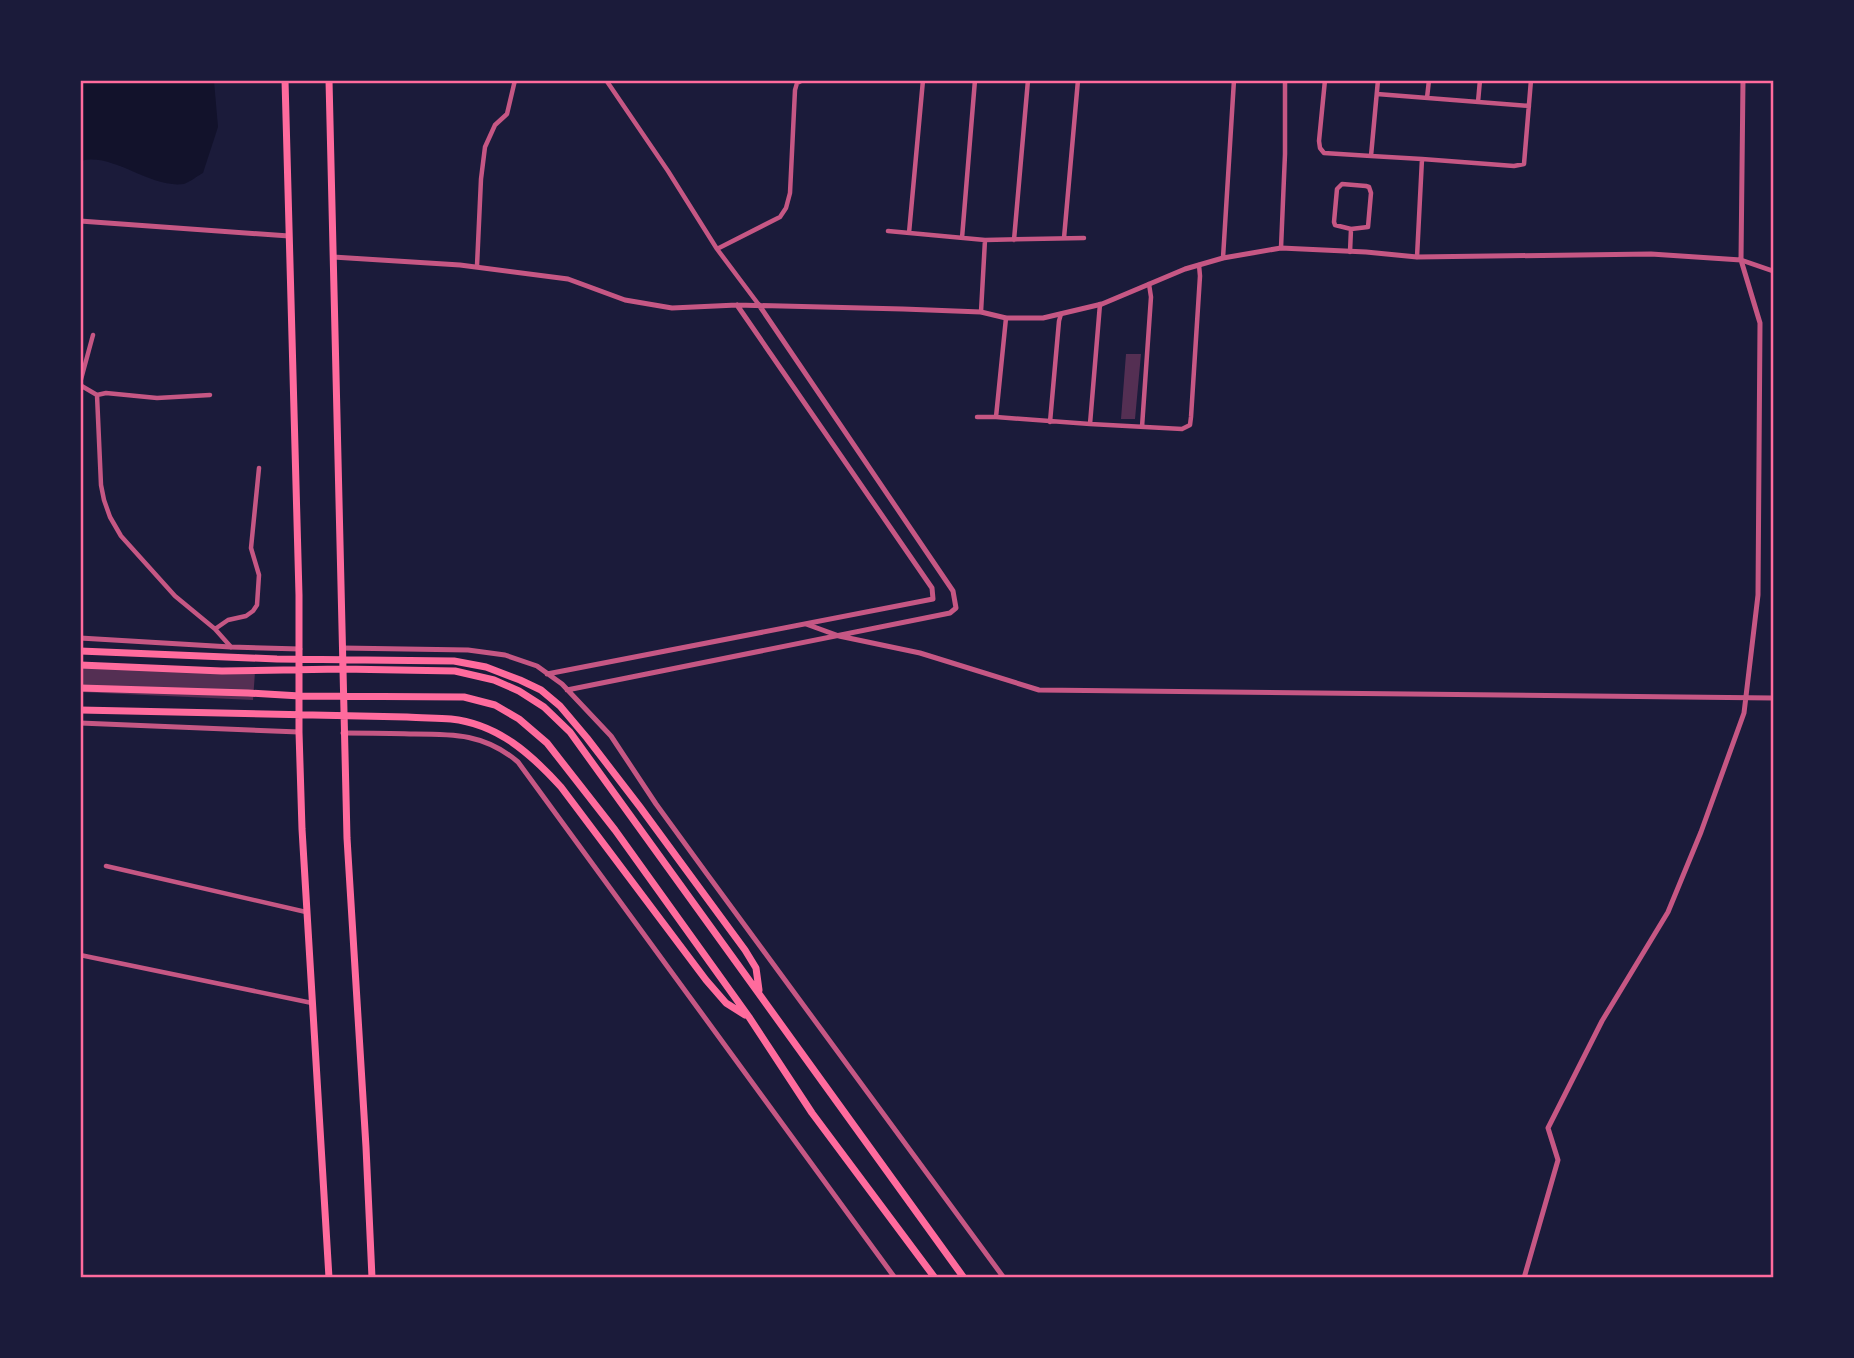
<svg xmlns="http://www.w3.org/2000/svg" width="1854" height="1358" font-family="'Source Sans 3',sans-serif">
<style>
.water{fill:#12122b}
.building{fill:#542f53}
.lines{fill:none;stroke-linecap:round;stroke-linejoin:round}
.minor{stroke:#c65784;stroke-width:4.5}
.tertiary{stroke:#c65784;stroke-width:5}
.primary{stroke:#ff6b9d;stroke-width:7}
.neatline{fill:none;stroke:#ff6b9d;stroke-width:2.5}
</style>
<rect width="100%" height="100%" fill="#1b1b3a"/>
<path class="water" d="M81,80L214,81L218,127L203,173C197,176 190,182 184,184C150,189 113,152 81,161Z"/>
<path class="building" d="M1126,354H1141L1135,419H1121Z
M80,663L255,672L253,700L80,692Z"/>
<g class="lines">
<path class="minor" d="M606,80L668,171L717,249L759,305
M1325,80L1319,141L1320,148L1324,153L1371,156
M1378,80L1371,156L1422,159L1417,257
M1377,94L1529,106
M1427,98L1429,80
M1478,102L1480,80
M1422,159L1514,166L1524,164L1531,80
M888,231L985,240L1084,238
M909,233L923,80
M962,238L975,80
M1064,238L1078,80
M1014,240L1028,80
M1281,248L1285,154V80
M717,249L780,217L786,208L790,193L795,90L797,83L803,80
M1350,252L1351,229L1335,225L1334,222L1337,189L1342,184L1366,186L1369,187L1371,193L1368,227L1351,229
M1223,258L1234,80
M1741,260L1773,271
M477,266L481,179L485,147L495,125L507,114L515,80
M1100,304L1090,424L1182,429L1190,425L1191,417L1200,276L1199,265
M981,312L985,240
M1006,318L996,417L1090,424
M80,383L93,335
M80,385L97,395L101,485L104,500L110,517L121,536L175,596L215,629L231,647
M97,395L106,393L157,398L210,395
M977,417H996
M1050,422L1059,321L1061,314
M1142,427L1151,297L1149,284
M215,629L228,620L246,616L253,611L257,605L259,575L251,548L259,468
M106,866L306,912
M80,955L312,1003"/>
<path class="tertiary" d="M80,221L289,236
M333,257L460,265L568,279L625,300L672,308L737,305L903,309L981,312L1006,318H1043L1102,304L1185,269L1223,258L1281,248L1366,252L1417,257L1651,254L1741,260
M806,624L839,636L920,653L1039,690L1773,698
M80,638L231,647L300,649
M342,648L468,650L505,655L537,666L562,684L611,736L656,804L707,874L1004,1278
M547,674L933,599L932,588L737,305
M567,690L950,613L956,608L953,591L759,305
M80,723L299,732
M343,733C366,733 388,733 410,734C452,734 484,733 518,762L895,1278
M1524,1278L1558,1160L1548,1128L1602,1021L1668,912L1701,832L1744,713L1758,595L1760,323L1741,260L1743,80"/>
<path class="primary" d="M285,80L299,595V732L302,829L329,1278
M329,80L347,838L366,1147L372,1278
M80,651L277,659L454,661L486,667L520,680L541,690L560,706L587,738L640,807L745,950L756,968L759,990
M80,665L222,671L342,669L455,671L494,680L519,691L544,707L570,732L964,1278
M80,688L248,693L300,696L464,697L495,705L519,719L547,743L615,830L749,1017L812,1113L935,1278
M80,710L407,717C422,718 436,718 451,719C498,724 531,754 561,787L706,980L726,1003L745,1015"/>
</g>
<rect width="1854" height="1358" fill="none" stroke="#1b1b3a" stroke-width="164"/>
<rect x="82" y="82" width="1690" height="1194" class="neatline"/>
</svg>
